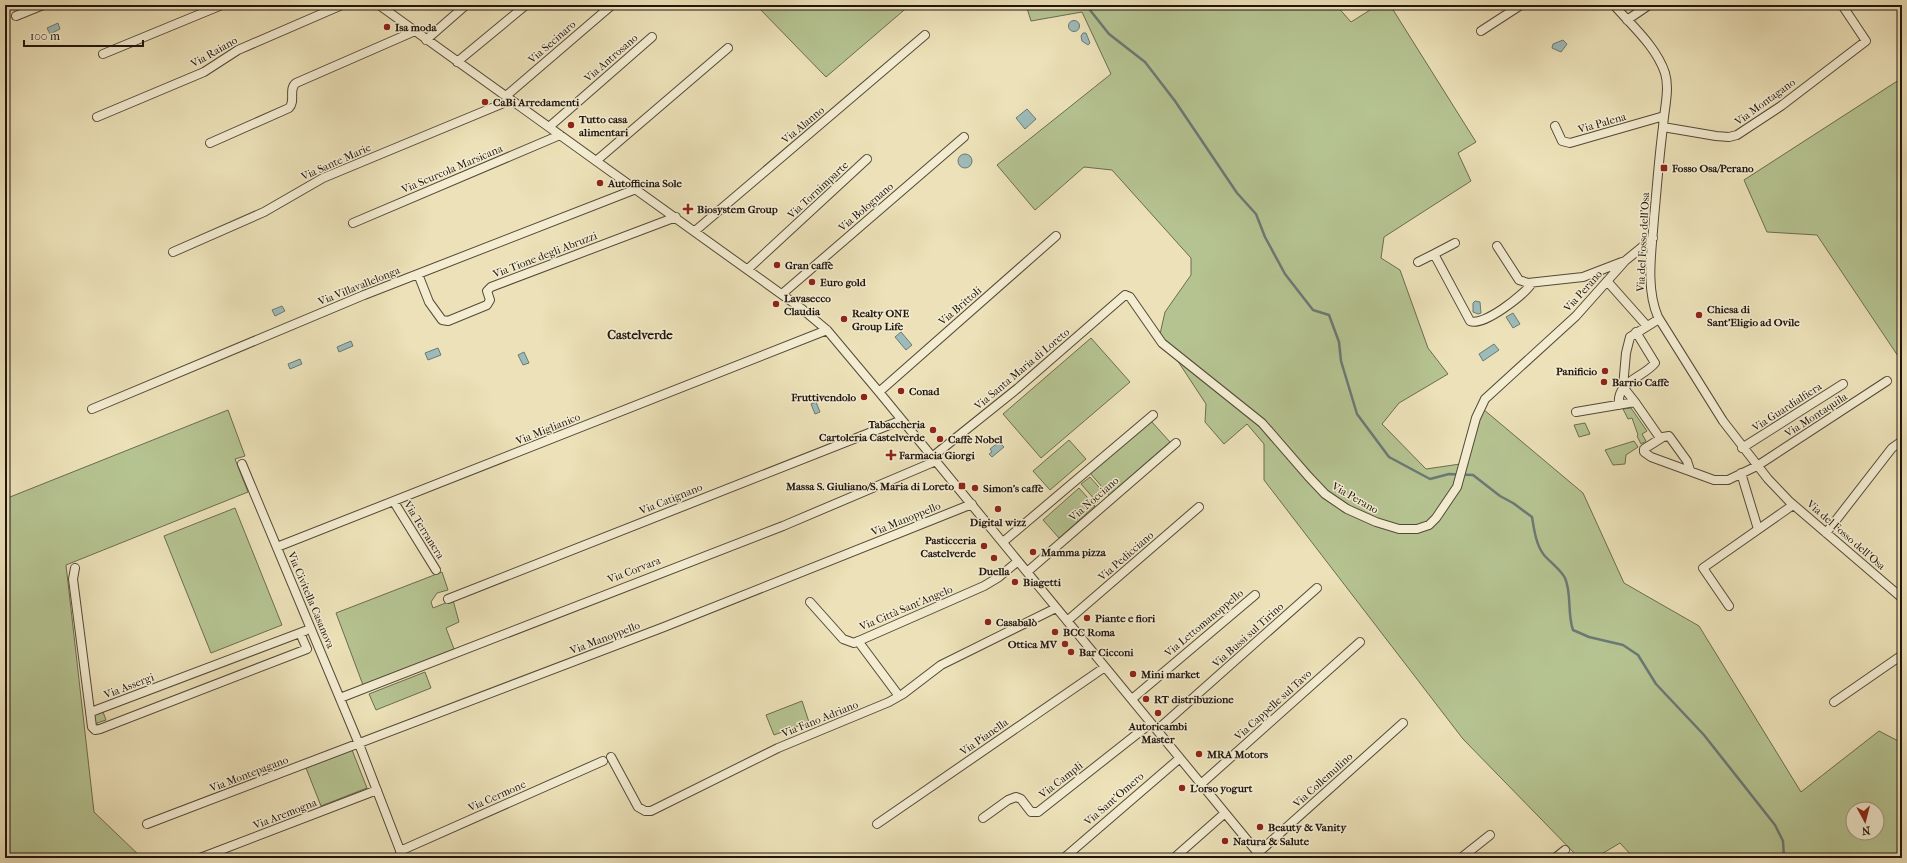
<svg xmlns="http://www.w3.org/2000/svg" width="1907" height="863" font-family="'IM FELL French Canon',serif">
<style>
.green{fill:#b5c391;stroke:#6b6c50;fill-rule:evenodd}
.water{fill:#9dbbb9;stroke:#6b7975}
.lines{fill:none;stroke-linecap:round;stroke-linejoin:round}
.stream{stroke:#6b7975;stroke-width:2.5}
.minor-casing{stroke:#544938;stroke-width:10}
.minor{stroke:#f3ecd1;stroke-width:8}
.poi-dot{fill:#8f2418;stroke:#f3ecd1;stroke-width:1.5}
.labels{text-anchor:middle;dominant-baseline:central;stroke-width:3;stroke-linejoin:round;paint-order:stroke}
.poi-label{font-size:11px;font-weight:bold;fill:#21160e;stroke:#f3ecd1;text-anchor:start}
.street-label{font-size:11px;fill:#21160e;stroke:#f3ecd1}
.quarter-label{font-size:13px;font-weight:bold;fill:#21160e;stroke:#f3ecd1}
</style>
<rect width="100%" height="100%" fill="#ece1b8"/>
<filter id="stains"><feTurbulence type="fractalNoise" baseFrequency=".005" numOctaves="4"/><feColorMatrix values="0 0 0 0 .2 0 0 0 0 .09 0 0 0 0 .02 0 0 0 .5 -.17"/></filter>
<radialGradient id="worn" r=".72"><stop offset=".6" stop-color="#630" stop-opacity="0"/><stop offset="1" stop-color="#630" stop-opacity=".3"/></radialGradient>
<path class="green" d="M756,5H910L826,77Z
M1026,5H1336L1351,22L1378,5H1390L1476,142L1458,153L1471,181L1384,237L1381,258L1400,270L1428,348L1448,374L1399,403L1382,424L1426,469L1467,463L1483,409L1583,493L1624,583L1699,626L1801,792L1879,731L1902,743V858H1634L1620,843L1595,858H1579L1463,739L1264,480V444L1247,424L1224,444L1205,422L1206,404L1160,334L1165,312L1191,275V258L1112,170L1084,167L1035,210L997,165L1111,74L1082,12L1031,21ZM1853,809H1877V833H1853Z
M1902,78V362L1817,235L1767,232L1744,180Z
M1091,338L1130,382L1041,458L1003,414Z
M1631,408L1647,431L1642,434L1646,441L1641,444L1637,436L1638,435L1632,418L1628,419L1623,409Z
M228,410L245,456L235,459L248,492L66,565L94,812L142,858H5V499Z
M1151,421L1170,442L1109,495L1090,473Z
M1585,423L1590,434L1579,437L1574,425Z
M1069,440L1086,459L1050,490L1033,471Z
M1634,441L1638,447L1626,455L1625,464L1613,465L1605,450Z
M1090,477L1105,494L1097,502L1081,484Z
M1079,488L1095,506L1059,538L1043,520Z
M235,508L282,625L211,653L164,536Z
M442,572L448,590L437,593L431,602L433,608L453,600L459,622L446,628L454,649L363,685L336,613Z
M425,672L431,688L376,710L369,694Z
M802,701L809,722L774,735L766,715Z
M103,712L106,720L97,723L98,726L94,728L93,715Z
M352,750L367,788L321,806L306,768Z"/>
<path class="water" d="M1068.5 26a5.5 5.5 0 1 1 11 0a5.5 5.5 0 1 1-11 0Z
M58,23L60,29L50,34L47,28Z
M1083,33H1086L1090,43L1088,45L1082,41L1081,36Z
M1563,40L1567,44L1561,52L1552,48L1553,44Z
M1027,109L1036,119L1025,129L1016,118Z
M958 161a7 7 0 1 1 14 0a7 7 0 1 1-14 0Z
M1475,301L1480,302L1481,313L1478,314L1473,312V303Z
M282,306L285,311L275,316L272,310Z
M1513,313L1520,324L1513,328L1506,317Z
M901,332L912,345L906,350L895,337Z
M351,341L353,346L339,352L337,347Z
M1494,344L1499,350L1483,361L1479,354Z
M438,348L441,355L428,360L425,353Z
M524,352L529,363L523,365L518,355Z
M300,359L302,364L290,369L288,364Z
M816,402L820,412L815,414L811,404Z
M999,442L1004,447L992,457L989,454L992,452L990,449Z"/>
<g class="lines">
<path class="stream" d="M1086,5L1109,34L1145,62L1175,101L1237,193L1256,214L1265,237L1285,274L1313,310L1329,315L1339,342L1341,361L1357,414L1389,457L1430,479L1449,474L1473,475L1500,496L1513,503L1532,517C1534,529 1536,545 1544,555C1550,562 1561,570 1565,578C1572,594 1567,613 1573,630L1589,637L1623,645L1638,655L1656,684L1704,735L1775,825L1783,841L1784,858"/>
<g class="minor-casing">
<path id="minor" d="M379,5L802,309L827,330L879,392L1262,858
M1614,5C1631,25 1656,46 1665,73C1670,89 1664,110 1663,127C1659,157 1657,187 1654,218C1652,249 1645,287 1658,317L1723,421L1768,479L1789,501L1902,598
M16,16L43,5
M1627,20L1649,5
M1481,31L1521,5
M426,40L466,5
M103,54L222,5
M457,62L526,5
M506,96L612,5
M97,117L204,72L238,50L342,5
M1555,126L1562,141L1570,143L1664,116
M549,127L652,37
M1663,127L1716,136L1729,137L1737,135L1781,106L1866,41L1842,5
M210,143L289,108C296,101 288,89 296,83L415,31
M596,161L728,48
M353,223L560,135
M695,231L925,35
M1455,243L1434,254L1470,321C1483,327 1524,295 1532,283
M1497,246L1519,280L1528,283L1583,277L1622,262
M173,252L264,212L323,178L511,100
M1418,262L1434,254
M748,269L867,159
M418,274L429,302L442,320L448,321L487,305L490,300L487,291L491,287L676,217
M1607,281L1647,326
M782,294L964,137
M879,392L1056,236
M1635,402L1660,438
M1619,405C1616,381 1643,378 1655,363L1636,332
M92,409L364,295L636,189
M1576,412L1635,402L1623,387L1626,353L1630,337L1659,319
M1742,448L1843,384
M932,457L1018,388L1125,295L1130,297L1162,343L1262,423L1308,476L1325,494L1347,509L1376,522L1399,529H1417L1429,525L1436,518L1457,487L1476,418L1485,399L1576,316L1625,261L1653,238
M242,464L359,744L403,858
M1690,470L1687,461L1669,436L1663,437L1644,449V452L1651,457L1714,480H1728L1757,466L1887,381
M1741,473L1758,529
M394,502L436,570
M1826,533L1892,448L1902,441
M1003,542L1153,415
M277,547L827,330
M75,568L73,579L92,727L95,730L100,729L307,649L300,633
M1027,572L1176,443
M448,599L902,420
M810,602L843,639L854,643L984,586L999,577L1018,561
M1729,606L1703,568L1793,505
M1067,621L1199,507
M858,641L899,696
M340,698L783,526L936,461
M1132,699L1255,595
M1834,702L1902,655
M91,712L305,631
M1157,730L1317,588
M611,757L638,807L645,811H651L778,748L889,702L903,694L941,665L1056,608
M1201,784L1360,642
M983,818L1008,800L1016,797L1021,799L1031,812H1038L1151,723
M147,824L664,627L972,504
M877,824L1105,667
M400,851L603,761
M1258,853L1403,723
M200,858L377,790
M1064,858L1180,758
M1174,858L1225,813
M1461,858L1490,835
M1555,858L1565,850"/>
</g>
<use href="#minor" class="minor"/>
</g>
<g class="poi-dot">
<circle cx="387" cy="27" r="4"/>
<circle cx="485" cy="102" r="4"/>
<circle cx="571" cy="125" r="4"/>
<rect x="1660" y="164" width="8" height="8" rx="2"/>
<circle cx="600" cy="183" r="4"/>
<path d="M686 203h4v4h4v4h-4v4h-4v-4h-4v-4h4z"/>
<circle cx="777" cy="265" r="4"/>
<circle cx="812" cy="282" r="4"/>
<circle cx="776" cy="304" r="4"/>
<circle cx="1699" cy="315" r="4"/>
<circle cx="844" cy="319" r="4"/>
<circle cx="1605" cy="371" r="4"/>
<circle cx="1604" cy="382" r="4"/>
<circle cx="901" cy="391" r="4"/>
<circle cx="864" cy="397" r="4"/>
<circle cx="933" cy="430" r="4"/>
<circle cx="940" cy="439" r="4"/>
<path d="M889 449h4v4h4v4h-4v4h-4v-4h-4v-4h4z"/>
<rect x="958" y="482" width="8" height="8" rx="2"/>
<circle cx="975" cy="488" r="4"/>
<circle cx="998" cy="509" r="4"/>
<circle cx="984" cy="546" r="4"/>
<circle cx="1033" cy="552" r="4"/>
<circle cx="994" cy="558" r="4"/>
<circle cx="1015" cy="582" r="4"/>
<circle cx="1087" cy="618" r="4"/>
<circle cx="988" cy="622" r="4"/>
<circle cx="1055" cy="632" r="4"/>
<circle cx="1065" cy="644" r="4"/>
<circle cx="1071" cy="652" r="4"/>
<circle cx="1133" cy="674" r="4"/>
<circle cx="1146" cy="699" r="4"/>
<circle cx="1158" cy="713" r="4"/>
<circle cx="1199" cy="754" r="4"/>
<circle cx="1182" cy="788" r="4"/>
<circle cx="1260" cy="827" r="4"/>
<circle cx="1225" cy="841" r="4"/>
</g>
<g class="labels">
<g class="poi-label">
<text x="395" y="27">Isa moda</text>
<text x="493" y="102">CaBi Arredamenti</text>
<text x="579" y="119">Tutto casa<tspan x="579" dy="13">alimentari</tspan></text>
<text x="1672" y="168">Fosso Osa/Perano</text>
<text x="608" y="183">Autofficina Sole</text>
<text x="697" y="209">Biosystem Group</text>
<text x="785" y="265">Gran caffè</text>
<text x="820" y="282">Euro gold</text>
<text x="784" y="298">Lavasecco<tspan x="784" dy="13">Claudia</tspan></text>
<text x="1707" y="309">Chiesa di<tspan x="1707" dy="13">Sant’Eligio ad Ovile</tspan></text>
<text x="852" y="313">Realty ONE<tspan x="852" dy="13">Group Life</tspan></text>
<text x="1597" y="371" text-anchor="end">Panificio</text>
<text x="1612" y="382">Barrio Caffè</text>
<text x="909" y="391">Conad</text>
<text x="856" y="397" text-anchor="end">Fruttivendolo</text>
<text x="925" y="424" text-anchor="end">Tabaccheria<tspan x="925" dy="13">Cartoleria Castelverde</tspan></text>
<text x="948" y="439">Caffè Nobel</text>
<text x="899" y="455">Farmacia Giorgi</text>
<text x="954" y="486" text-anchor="end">Massa S. Giuliano/S. Maria di Loreto</text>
<text x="983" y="488">Simon's caffè</text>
<text x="998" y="522" text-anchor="middle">Digital wizz</text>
<text x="976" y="540" text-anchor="end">Pasticceria<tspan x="976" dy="13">Castelverde</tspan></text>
<text x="1041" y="552">Mamma pizza</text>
<text x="994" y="571" text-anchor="middle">Duella</text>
<text x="1023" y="582">Biagetti</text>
<text x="1095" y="618">Piante e fiori</text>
<text x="996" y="622">Casabalò</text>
<text x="1063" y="632">BCC Roma</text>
<text x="1057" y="644" text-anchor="end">Ottica MV</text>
<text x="1079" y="652">Bar Cicconi</text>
<text x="1141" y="674">Mini market</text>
<text x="1154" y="699">RT distribuzione</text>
<text x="1158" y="726" text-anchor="middle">Autoricambi<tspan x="1158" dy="13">Master</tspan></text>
<text x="1207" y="754">MRA Motors</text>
<text x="1190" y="788">L'orso yogurt</text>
<text x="1268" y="827">Beauty &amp; Vanity</text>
<text x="1233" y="841">Natura &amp; Salute</text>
</g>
<g class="street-label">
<text transform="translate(552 42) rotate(-41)">Via Secinaro</text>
<text transform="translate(214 52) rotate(-30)">Via Raiano</text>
<text transform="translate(611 58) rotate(-41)">Via Antrosano</text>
<text transform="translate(1765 102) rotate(-36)">Via Montagano</text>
<text transform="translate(1602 123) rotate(-16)">Via Palena</text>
<text transform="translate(803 125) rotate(-40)">Via Alanno</text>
<text transform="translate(336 162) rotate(-24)">Via Sante Marie</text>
<text transform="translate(452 169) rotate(-23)">Via Scurcola Marsicana</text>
<text transform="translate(818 190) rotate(-43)">Via Tornimparte</text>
<text transform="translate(866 207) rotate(-41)">Via Bolognano</text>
<text transform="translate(1643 242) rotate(-87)">Via del Fosso dell'Osa</text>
<text transform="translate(545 255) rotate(-21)">Via Tione degli Abruzzi</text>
<text transform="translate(359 286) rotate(-22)">Via Villavallelonga</text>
<text transform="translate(1583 291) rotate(-48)">Via Perano</text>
<text transform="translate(960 306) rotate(-41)">Via Brittoli</text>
<text transform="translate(1022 369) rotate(-40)">Via Santa Maria di Loreto</text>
<text transform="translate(1787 407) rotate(-33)">Via Guardialfiera</text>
<text transform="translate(1816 415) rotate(-33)">Via Montaquila</text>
<text transform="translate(548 429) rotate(-22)">Via Miglianico</text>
<text transform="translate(1355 498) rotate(30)">Via Perano</text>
<text transform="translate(671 499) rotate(-22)">Via Catignano</text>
<text transform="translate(1094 499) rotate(-41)">Via Nocciano</text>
<text transform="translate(906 519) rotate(-22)">Via Manoppello</text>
<text transform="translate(424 530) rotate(58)">Via Terranera</text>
<text transform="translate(1846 535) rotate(41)">Via del Fosso dell'Osa</text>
<text transform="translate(1126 556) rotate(-41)">Via Pedicciano</text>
<text transform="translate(634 570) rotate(-21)">Via Corvara</text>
<text transform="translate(311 600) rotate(67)">Via Civitella Casanova</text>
<text transform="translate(906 608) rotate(-23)">Via Città Sant'Angelo</text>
<text transform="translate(1204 623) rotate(-40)">Via Lettomanoppello</text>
<text transform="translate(1248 635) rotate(-42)">Via Bussi sul Tirino</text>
<text transform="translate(605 638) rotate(-21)">Via Manoppello</text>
<text transform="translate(129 686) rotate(-21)">Via Assergi</text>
<text transform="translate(1273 705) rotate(-42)">Via Cappelle sul Tavo</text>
<text transform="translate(820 719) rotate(-22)">Via Fano Adriano</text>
<text transform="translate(984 737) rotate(-35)">Via Pianella</text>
<text transform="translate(249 774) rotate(-21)">Via Montepagano</text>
<text transform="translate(1061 780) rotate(-38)">Via Campli</text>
<text transform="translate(1323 780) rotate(-42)">Via Collemulino</text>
<text transform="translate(497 796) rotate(-24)">Via Cermone</text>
<text transform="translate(1114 799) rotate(-41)">Via Sant'Omero</text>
<text transform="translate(285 814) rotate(-21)">Via Aremogna</text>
</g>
<g class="quarter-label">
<text x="640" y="334">Castelverde</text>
</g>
</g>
<rect width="1907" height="863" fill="none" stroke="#ece1b8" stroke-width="20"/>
<rect x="6" y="6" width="1895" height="851" fill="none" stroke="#21160e" stroke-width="2"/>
<rect x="10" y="10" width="1887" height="843" fill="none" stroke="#21160e"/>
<g transform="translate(1865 821) rotate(173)"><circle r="19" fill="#f3ecd1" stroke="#9f9683"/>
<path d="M0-3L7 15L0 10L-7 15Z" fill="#8f2418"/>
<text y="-6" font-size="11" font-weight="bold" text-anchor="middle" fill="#21160e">N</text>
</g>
<path d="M24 40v6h119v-6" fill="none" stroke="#21160e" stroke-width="2"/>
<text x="30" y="40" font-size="12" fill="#21160e" stroke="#f3ecd1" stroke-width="3" paint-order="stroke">100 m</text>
<rect width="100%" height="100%" filter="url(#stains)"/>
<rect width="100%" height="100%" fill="url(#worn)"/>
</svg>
